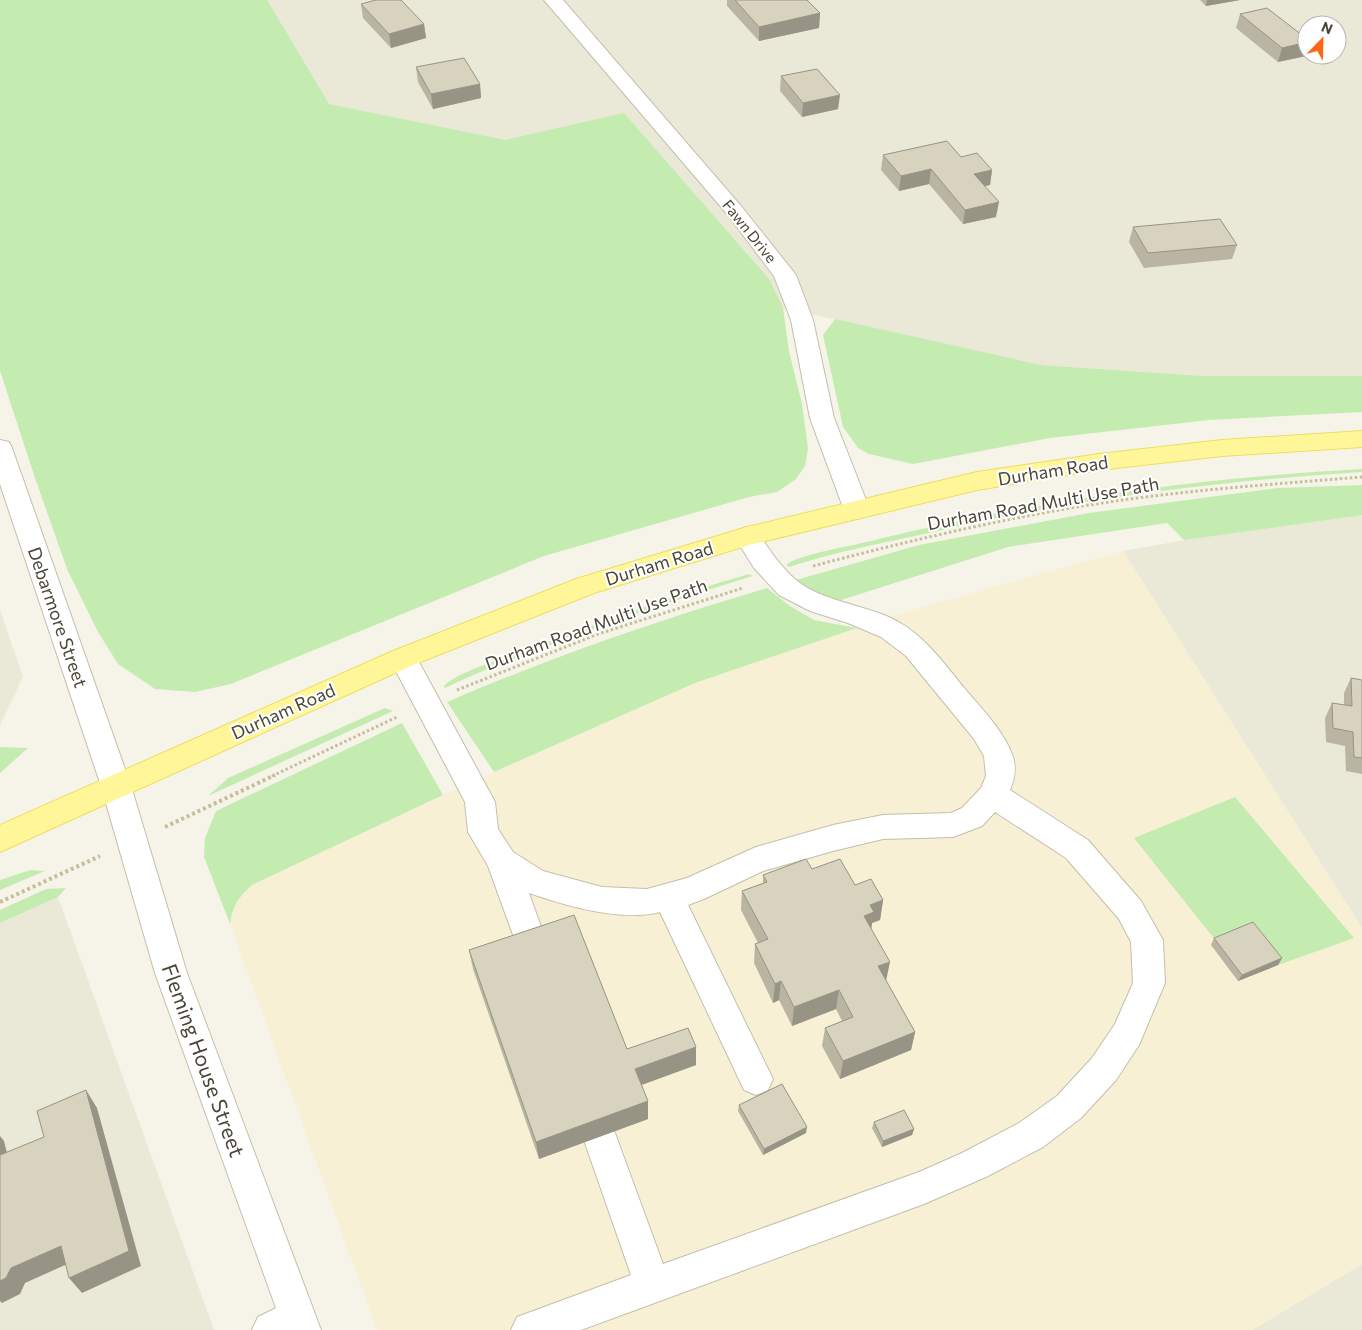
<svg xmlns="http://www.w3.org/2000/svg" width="1362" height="1330" font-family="Commissioner,sans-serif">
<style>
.residential{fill:#eae8d7;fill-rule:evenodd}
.commercial{fill:#f8f0d4}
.green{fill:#c5ecb0}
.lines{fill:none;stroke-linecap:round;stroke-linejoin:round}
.minor-casing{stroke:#c2bfab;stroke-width:2}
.major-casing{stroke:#ecde61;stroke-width:2}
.path-far1{stroke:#c5be9b;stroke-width:3;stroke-dasharray:2.5 2.5;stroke-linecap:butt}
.path{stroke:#c5be9b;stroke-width:4;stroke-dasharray:3 3;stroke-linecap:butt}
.minor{fill:#fff;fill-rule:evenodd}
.major{fill:#fff699;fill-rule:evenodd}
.wall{fill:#bab5a3}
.shaded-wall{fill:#979485}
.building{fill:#d8d3be;stroke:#979485}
.labels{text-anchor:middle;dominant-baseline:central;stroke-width:4;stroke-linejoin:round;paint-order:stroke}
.far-street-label{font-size:15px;fill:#4a4637;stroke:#fff}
.street-label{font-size:18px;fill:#4a4637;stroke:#fff}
.near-street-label{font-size:21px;fill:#4a4637;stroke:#fff}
</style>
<rect width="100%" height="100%" fill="#f6f4e9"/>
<path class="residential" d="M0,0H1362V376H1204L1041,365L783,308ZM1307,25H1337V55H1307Z
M1362,509V928L1123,551Z
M0,610L23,677L0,725Z
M58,897L214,1330H0V923Z
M1362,1264V1330H1252Z"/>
<path class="commercial" d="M1123,551L1362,928V1264L1252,1330H377L230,924L232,908L241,895L252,885L443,795L695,683L908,611Z"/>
<path class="green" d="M0,0H267L329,104L505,140L624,113L769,279L783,308L789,351L802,404L808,448L805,466L796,479L777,492L749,497L544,556L231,684L195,692L155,689L118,664L98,632L67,569L35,478L0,371Z
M835,319L1041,365L1204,376H1362V412L1209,420L1050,438L913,464L869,454L858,448L843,427L823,335Z
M1362,469V472C1216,481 1071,500 929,533C882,543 835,552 789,567L786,565C798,555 845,547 862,543C1026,502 1193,478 1362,469Z
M1362,485V515L1184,540L1167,523L1008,547L838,601L816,592L796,580L919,545L1089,513L1278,488Z
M749,574L753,576C684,597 616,620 548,646C513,659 478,672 445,688L444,686C460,671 494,662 514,655C592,625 669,597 749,574Z
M767,588L790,606L814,620L857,628L695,683L494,772L447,702C551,657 658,620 767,588Z
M385,708L393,711L208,796L228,778Z
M402,723L443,795L252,885C238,898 233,905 230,924L204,857L205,838L216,811Z
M0,747L28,748L0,773Z
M1235,797L1354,938L1278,965L1250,928L1216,941L1134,838Z
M30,870L45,871L0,890V880Z
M66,888L58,897L0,923V910L46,889Z"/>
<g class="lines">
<g class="minor-casing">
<path id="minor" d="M544,0H563L741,206L796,275L813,320L834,418L870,510L866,516L857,519L848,516L844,510L810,418L791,320L774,276L727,214Z
M0,440L9,442L12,448L131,786L187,973L321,1330H252L258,1317L276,1308L155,973L101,786L0,484Z
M747,527L756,530C768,548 780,566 796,580C823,603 872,605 902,624C928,640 946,666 965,689C982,709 1002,729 1012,754C1017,767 1015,778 1010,790L1088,840L1141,901L1163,940L1165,983L1139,1045L1116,1080L1081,1118L1043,1147L986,1177L924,1204L581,1330H511L517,1317L631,1275L571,1103L576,1092L588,1087L600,1092L663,1264L919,1172L962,1153L1019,1123L1057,1096L1092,1058L1115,1024L1133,983L1131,942L1119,919L1066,858L995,812L982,826L953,837L883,839L833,851L763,871L704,899L688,905L773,1079L768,1090L756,1095L744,1090L660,912C620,922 567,906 529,893L555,966L550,976L539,980L528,976L488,866L468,832L465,802L389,658L393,651L403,648L413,651L495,802L498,829L513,852L543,871L602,887L647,889L687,878L756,847L833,825L883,815L951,813L962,808L981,788L986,776L984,756L974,739L906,656L881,637L848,623L810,611L779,595L754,568L734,536L738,530Z"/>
</g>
<g class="major-casing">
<path id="major" d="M1362,431V447L1222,456L1099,470L977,490L749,545L594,593L413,665L0,852V825L393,651L576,579L747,527L977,472L1099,454L1222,440Z"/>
</g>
<path class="path-far1" d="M813,566C908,541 1004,518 1102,503C1188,490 1275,484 1362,477
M457,690L598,634L743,588
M272,776L397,717"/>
<path class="path" d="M165,827L275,775
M0,902L100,856"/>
<use href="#minor" class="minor"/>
<use href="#major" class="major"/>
</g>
<path class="wall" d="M727,0H768L820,13L819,28L759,41L727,6Z
M1200,0H1240L1206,6Z
M361,4L424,24L426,38L391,48L363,18Z
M1240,14L1307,39V51L1306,56L1278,62L1236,28Z
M416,67L480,84L481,98L433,109L418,82Z
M781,76L838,109L802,117L780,91Z
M883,155L992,170L990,185L984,186L996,217L963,224L929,184L899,191L881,170Z
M1133,227L1237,245L1232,259L1144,268L1129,242Z
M1351,678L1362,680V774L1346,771L1345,746L1326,742L1325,718L1332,703L1344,705V693Z
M812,869L855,885L883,900L880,920L872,923L871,929L886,981L915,1032L911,1050L840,1079L822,1046L825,1028L842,1021L836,1009L792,1026L779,1000L773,1003L754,963L755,944L758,943L741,910L742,891L763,883V875Z
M1214,938L1282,958L1278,965L1238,981L1211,945Z
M469,950L627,1049L696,1065L641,1085L648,1101V1119L539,1159L473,969Z
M739,1105L806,1133L763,1155L738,1111Z
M874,1122L914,1129L912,1135L882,1147L872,1128Z"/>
<path class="shaded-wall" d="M1207,0H1240L1206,6Z
M820,13L819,28L759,41V27Z
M424,24L426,38L391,48L389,34Z
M1307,42V51L1306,56L1278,62L1282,48Z
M480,84L481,98L433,109L431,94Z
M840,95L838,109L802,117L803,103Z
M931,169L929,184L899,191L901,176Z
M992,170L990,185L972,189L974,174Z
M999,202L996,217L963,224L965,210Z
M883,900L880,920L872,923L871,931L864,916L870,905Z
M1282,958L1278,965L1238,981L1242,975Z
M890,962L886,981L878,966Z
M781,981L779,1000L773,1003L775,984Z
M839,990L836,1009L792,1026L794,1007Z
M915,1032L911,1050L840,1079L843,1061Z
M696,1047V1065L636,1087L635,1069Z
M86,1090L97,1108L141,1266L82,1293L69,1278Z
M648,1101V1119L539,1159L536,1142Z
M807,1127L806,1133L763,1155L764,1149Z
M914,1129L912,1135L882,1147L883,1141Z
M0,1136L4,1141L12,1173L0,1159Z
M61,1246L74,1261L25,1283L20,1294L2,1303L0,1301V1281L11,1268Z"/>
<path class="building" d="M376,0H401L424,24L389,34L361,4Z
M735,0H807L820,13L759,27Z
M1267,8L1307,39V42L1282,48L1240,14Z
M464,58L480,84L431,94L416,67Z
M817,69L840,95L803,103L781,76Z
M947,141L961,157L977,153L992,170L974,174L999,202L965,210L931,169L901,176L883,155Z
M1220,219L1237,245L1148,253L1133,227Z
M1351,678L1362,680V758L1354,757L1353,732L1333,728L1332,703L1352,706Z
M806,859L812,869L840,859L855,885L871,879L883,900L870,905L874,912L864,916L890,962L878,966L915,1032L843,1061L825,1028L853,1017L839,990L794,1007L781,981L775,984L755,944L768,939L742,891L767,882L763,875Z
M574,915L627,1049L688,1028L696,1047L635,1069L648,1101L536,1142L469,950Z
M1253,922L1282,958L1242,975L1214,938Z
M782,1084L807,1127L764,1149L739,1105Z
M86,1090L129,1251L69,1278L61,1246L11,1268L6,1278L0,1281V1155L44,1137L37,1111Z
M904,1110L914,1129L883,1141L874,1122Z"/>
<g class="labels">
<g class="far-street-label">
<text transform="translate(750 231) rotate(51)">Fawn Drive</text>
</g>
<g class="street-label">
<text transform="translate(1053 470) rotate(-9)">Durham Road</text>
<text transform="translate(1043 503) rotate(-10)">Durham Road Multi Use Path</text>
<text transform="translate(659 563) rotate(-17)">Durham Road</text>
<text transform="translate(58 617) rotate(71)">Debarmore Street</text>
<text transform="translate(596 624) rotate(-20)">Durham Road Multi Use Path</text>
<text transform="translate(283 711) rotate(-24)">Durham Road</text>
</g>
<g class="near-street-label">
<text transform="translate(204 1060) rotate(70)">Fleming House Street</text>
</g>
</g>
<g transform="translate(1322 40) rotate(23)"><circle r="24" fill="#ffffff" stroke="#b7b5af"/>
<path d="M0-4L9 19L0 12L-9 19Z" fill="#ff6717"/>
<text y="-8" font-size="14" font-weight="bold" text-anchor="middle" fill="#4a4637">N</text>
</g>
</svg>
